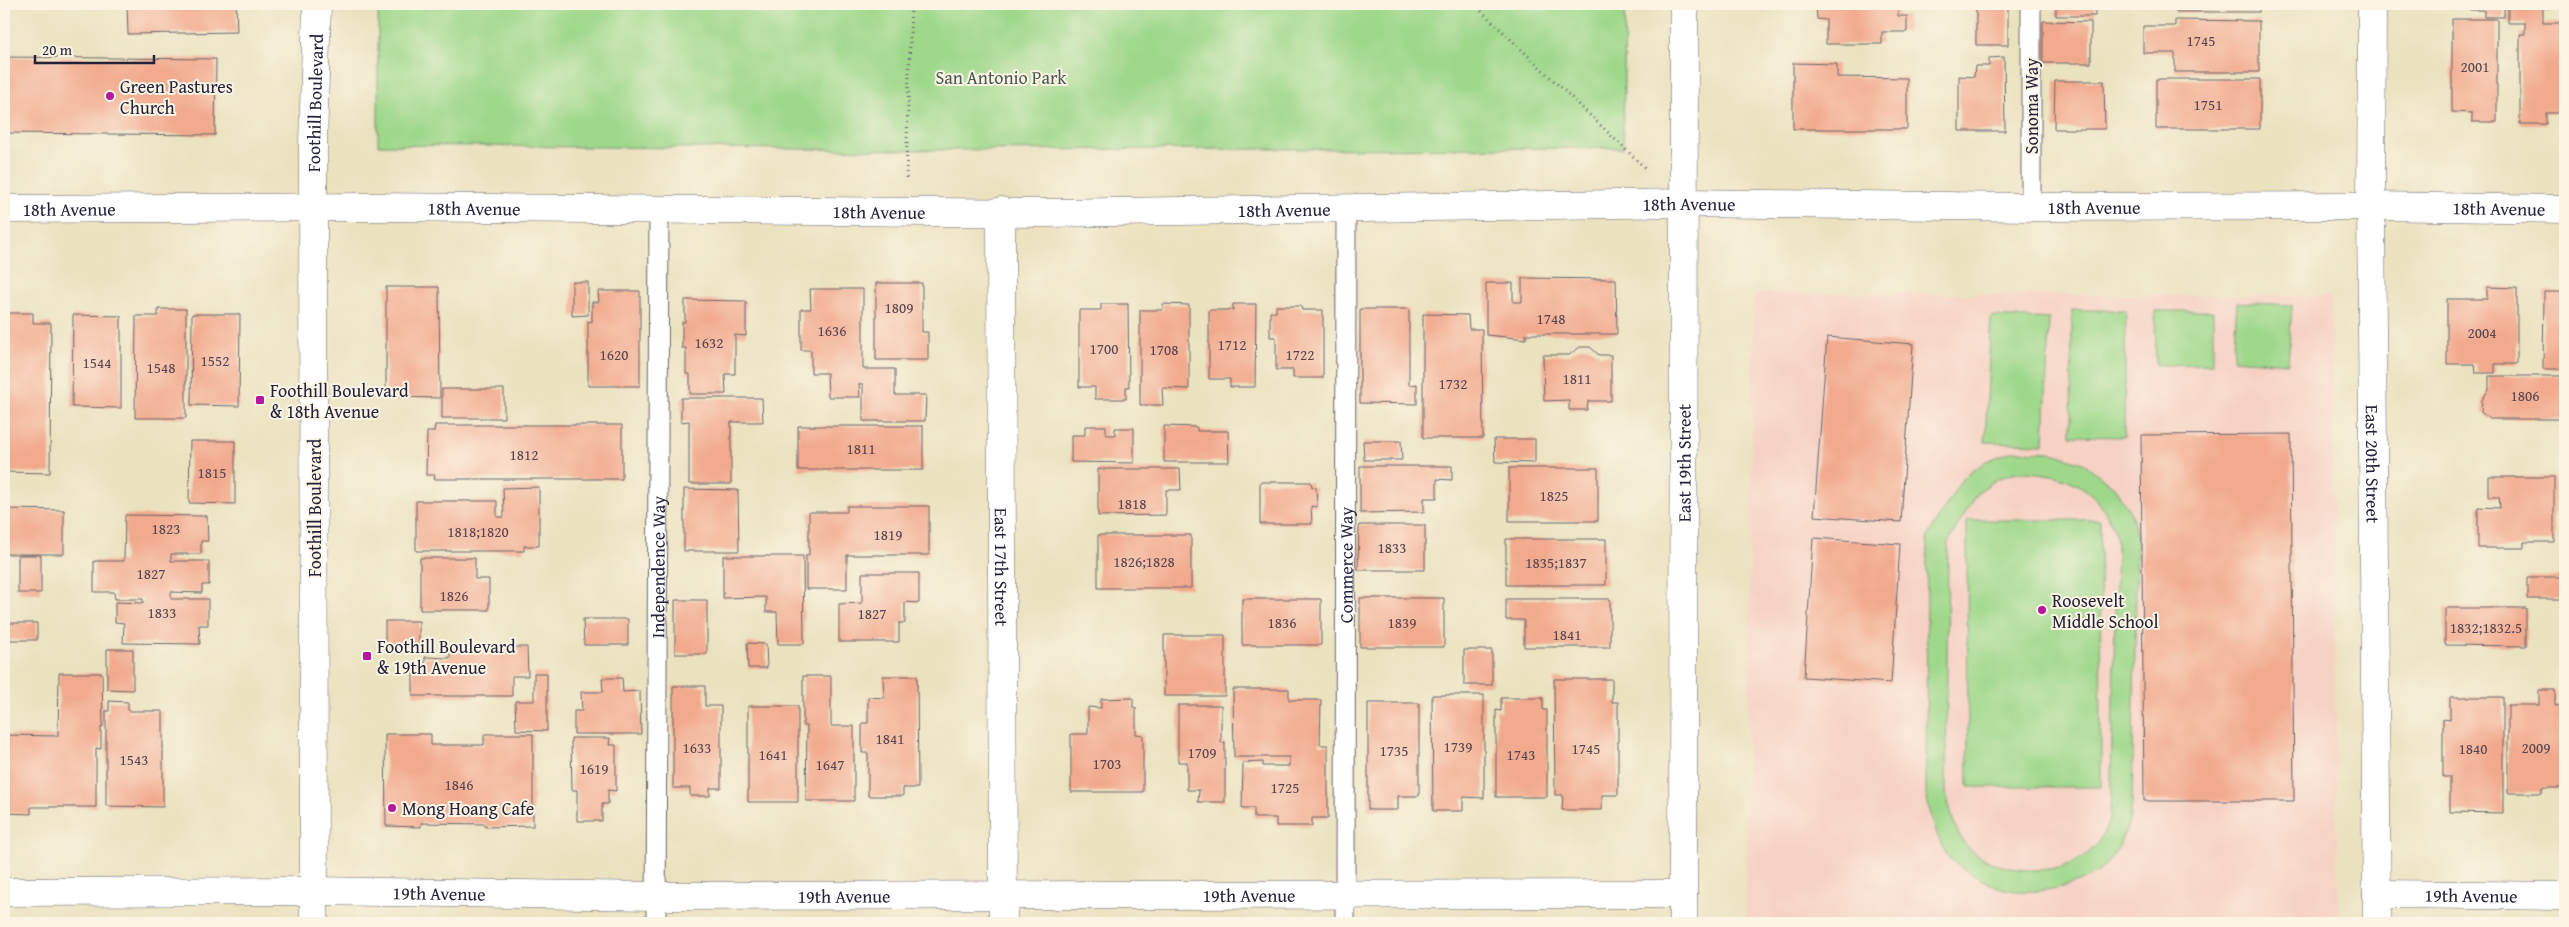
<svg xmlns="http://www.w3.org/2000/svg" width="2569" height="927" font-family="'Gentium Book Plus',serif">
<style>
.built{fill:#f6d2c4}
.green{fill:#9fd88b;stroke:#607d63;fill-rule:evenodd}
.building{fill:#f2aa8e}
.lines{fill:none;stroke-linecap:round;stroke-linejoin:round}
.lane-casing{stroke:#68656a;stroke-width:21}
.street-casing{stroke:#68656a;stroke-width:29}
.secondary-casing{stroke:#68656a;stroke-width:29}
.path{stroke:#68656a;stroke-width:3;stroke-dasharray:1 4;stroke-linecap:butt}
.lane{stroke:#fff;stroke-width:19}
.street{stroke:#fff;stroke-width:28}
.secondary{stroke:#fff;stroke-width:28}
.poi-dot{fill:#b5179e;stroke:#fcf5e5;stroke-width:2}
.labels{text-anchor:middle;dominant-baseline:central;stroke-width:4;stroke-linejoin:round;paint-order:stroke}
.number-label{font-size:15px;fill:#564450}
.park-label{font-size:18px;fill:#485953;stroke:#fcf5e5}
.poi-label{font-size:18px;fill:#22223b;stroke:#fcf5e5;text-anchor:start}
.street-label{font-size:18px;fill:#22223b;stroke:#fcf5e5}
</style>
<rect width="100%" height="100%" fill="#fcf5e5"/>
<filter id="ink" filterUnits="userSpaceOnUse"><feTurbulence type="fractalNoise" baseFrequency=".02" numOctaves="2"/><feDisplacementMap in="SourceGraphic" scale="10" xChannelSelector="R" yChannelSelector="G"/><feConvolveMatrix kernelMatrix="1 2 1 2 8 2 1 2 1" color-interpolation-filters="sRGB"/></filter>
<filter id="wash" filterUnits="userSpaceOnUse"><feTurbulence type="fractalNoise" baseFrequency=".0096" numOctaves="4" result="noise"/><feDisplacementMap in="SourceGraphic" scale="20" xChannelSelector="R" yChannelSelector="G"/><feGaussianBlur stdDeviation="1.12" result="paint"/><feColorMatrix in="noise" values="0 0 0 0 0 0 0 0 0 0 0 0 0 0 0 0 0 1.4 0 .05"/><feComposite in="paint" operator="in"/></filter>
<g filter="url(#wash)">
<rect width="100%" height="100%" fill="#ebe2c0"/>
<path class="built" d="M1754,293L2331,296L2338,923H1745Z"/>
<path class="green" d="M378,4H1625L1623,148L905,150L378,145Z
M2237,302L2292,305L2288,363L2233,359Z
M2072,310H2126L2124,437L2071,436Z
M2155,311H2213V364L2156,365Z
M1991,316L2049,319L2044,444L1985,442Z
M2013,451L2050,452L2085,464L2115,488L2131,513L2137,538L2132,803C2129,829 2120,852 2100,870C2081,887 2029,896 2005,889C1991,885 1977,878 1964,869C1960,866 1953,863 1949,858C1936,839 1931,816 1926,794L1927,537L1962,479L1986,461ZM2016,472C2068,472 2102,487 2117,540L2110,819C2104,832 2099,845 2087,854C2058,878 1991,875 1966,845C1954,831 1950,809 1946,792L1948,542L1977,493L1997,479Z
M1967,520H2100L2101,787H1968Z"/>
<g id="blocks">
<path class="building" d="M127,4H236L237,32L128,34Z
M1816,4H1898V16H1907V32H1882V44H1826V20L1817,19Z
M1976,4H2008V45H1976Z
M2056,4H2095V16H2056Z
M2159,4H2259V12H2175V6Z
M2470,4H2504V17H2484V10H2470Z
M2508,4H2551V8H2543V23H2565V113H2546V124H2520V34H2525V23H2508Z
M2452,19H2497V122H2472V113L2452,112Z
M2175,20L2259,21V72H2175V53H2143V26H2175Z
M2043,21L2091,22V63H2043Z
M4,57L216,59L215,135L4,133Z
M2004,57L2005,131H1959V76L1974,77L1975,66H1989V58Z
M1793,63L1837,64V77L1907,78V129H1793Z
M2156,79H2260V129H2156Z
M2055,81H2104L2105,129H2054Z
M1522,278L1616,279L1617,334H1526V339L1486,335V283H1513V302H1522Z
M572,282H588V315L572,316Z
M876,283H922V332H928V360H876Z
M386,287H439L440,398L386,397Z
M2487,287L2517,288V364H2495V373H2476L2475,364H2447V299H2487Z
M810,289H863V369H895V395H926L925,421H863V384H859L860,397H828L827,373H811V350H801V309H811Z
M598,291H640V386H588V321L592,322V302H599Z
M2544,292H2565V369H2543Z
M685,300L746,301V336L735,335V374H725L726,394H690V374H686V348H682V322H685Z
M1101,304H1128L1129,387H1126V399H1095V387H1079V310H1101Z
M1163,304L1189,305V389L1162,388L1163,405H1140V310H1163Z
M1233,304H1256L1255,387H1230V379H1209V310H1233Z
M1276,306H1301L1302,310H1323V378H1293V370H1276V337H1270V312H1276Z
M158,309H186V418H135L136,316H158Z
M1360,309H1409V385L1417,384V404L1360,403Z
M4,313H33V323H51L50,473L4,472Z
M192,314H240L239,406L191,405Z
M1423,314L1468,315L1469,329H1482L1483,438H1423Z
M73,315L121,316V408L72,407Z
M1827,337L1913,344L1901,522L1814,516Z
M1580,347H1590L1599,355H1611V401H1588L1587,410H1569V400L1544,401L1543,355H1569Z
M2489,376H2565V419H2489L2481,412L2482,400L2489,389Z
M442,389H504V418H442Z
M681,398H762L763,422H731V484H689V421L681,422Z
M435,425H622V479H434L435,475H426L427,432H434Z
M798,426H923V470H798Z
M1085,426H1106V435H1115V428H1134V463L1071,462V435H1085Z
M1164,426L1197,427V431H1228L1229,462H1164Z
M2291,434L2294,801H2144L2141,435Z
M1494,439H1535V463L1495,462Z
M190,441H235V504L189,503Z
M1363,441H1401L1402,460H1364Z
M1360,466H1452V480L1437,479V498H1424V512L1360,513Z
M1509,468H1598V521H1509Z
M1098,469H1180L1181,490H1166V515L1098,516Z
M2489,477H2554V542H2524V548H2478V507L2500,508L2499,497H2489Z
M1260,482H1311L1312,487H1316L1317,507L1311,506L1312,524H1260Z
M539,487V546H524V551H416V501H497V517H504L503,488Z
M684,489L738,490L739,551H684Z
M847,506H929V555H847V589H806V555H809V512H847Z
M5,509L64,510V554H5Z
M125,515L207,516L208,541H201V554H171V561H209V585H202V593L171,592V599H208V625H199L200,644L123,643L124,623L115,622V602L143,603V599H115L114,592H94V561H124Z
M1359,525H1425V570H1358Z
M1098,535H1191V588H1098Z
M1813,538L1900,544L1891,683L1804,677Z
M1506,539H1606V585H1506Z
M18,555H41V593H18Z
M723,556H803L804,644H778L777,612H766V597L723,598Z
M420,558H475V579H489V610H420Z
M862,573H919V603L905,602V623H899V642H839V604L862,603Z
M2527,577H2565V599H2527Z
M1360,598H1444V647H1360Z
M1242,599H1321V645H1242Z
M1506,599H1610V647H1524V620H1506Z
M675,600H707V654H675Z
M2445,608H2526V646L2445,645Z
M583,619H628V645H584Z
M385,621H419V645H385Z
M4,623H37V640H4Z
M1164,635H1225V696H1164Z
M747,643L766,644L767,668H748Z
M449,647H527L528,676H512V696H413V669H425V657L450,658Z
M107,649H133V690L107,689Z
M1464,650H1492V685H1464Z
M59,673H102L103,727H101V749L96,748V807H31V814L4,813V735L58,736Z
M534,673H547V731L516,730L515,701H534Z
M4,676H7V689H4Z
M803,676H831V726H854V801H806L807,726H803Z
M883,676H917L918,788H903V796H868V753H862V723H868V697L884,698Z
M602,678H622L623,692L640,691L641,734H574V711H582L581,692H603Z
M1554,679H1612V702H1618V795H1602V810H1562L1563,795H1555Z
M673,686H705V706H721V788H710V796H690V788H673Z
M1233,689H1289V700H1321L1320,745H1328V818H1312V826H1276V818H1254V808H1242L1243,763L1263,762V766H1289V757H1234Z
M2539,690H2555V706L2563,705V788H2542V793H2508V705H2539Z
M1432,695H1484V798L1463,797V811H1433Z
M2450,697H2503V813L2450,812V777H2443V719L2450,720Z
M1133,698V707L1136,708V734L1143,735V792H1071V734H1088V707L1101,708V699Z
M1501,698H1543V710H1547V797H1496V710L1501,711Z
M109,701L128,702V711H163V807L106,806V711H109Z
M1368,703H1419V796H1398V810H1368Z
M1178,705H1221V743L1225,742V802H1198L1199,790H1187V762H1178Z
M748,706H798V802H748Z
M385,734H431V745H484V734H533V826L485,827V824L421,823V827L386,826Z
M571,738H610L609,745H616V791L608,790V804H602V821H577V790H572Z"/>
</g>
</g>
<g filter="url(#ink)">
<use href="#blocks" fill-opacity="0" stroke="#68656a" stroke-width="1"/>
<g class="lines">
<g class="lane-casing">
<g id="lane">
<path d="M2031,207V4"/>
<path id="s1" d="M656,923L659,210"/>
<path id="s2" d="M1345,923L1346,209"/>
</g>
</g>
<g class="street-casing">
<g id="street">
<path id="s3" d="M4,209L371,207L1048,213L1684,203L2031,207L2371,206L2565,209"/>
<path id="s4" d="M1001,211L1003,923"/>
<path id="s5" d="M4,892L313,891L656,896L1683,894"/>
<path id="s6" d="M1683,923L1684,4"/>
</g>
</g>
<g class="secondary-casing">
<g id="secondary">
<path id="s7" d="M2372,4L2371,206L2377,923"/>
<path id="s8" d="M2377,894L2565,896"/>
<path id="s9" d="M314,923L313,145L317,4"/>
</g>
</g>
<path class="path" d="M1474,4L1645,168
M906,178L911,4"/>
<use href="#lane" class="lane"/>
<use href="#street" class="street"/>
<use href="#secondary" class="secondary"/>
</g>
</g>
<g class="poi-dot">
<circle cx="110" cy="96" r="5"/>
<rect x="255" y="395" width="10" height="10" rx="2.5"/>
<circle cx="2042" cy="610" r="5"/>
<rect x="362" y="651" width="10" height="10" rx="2.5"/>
<circle cx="392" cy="808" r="5"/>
</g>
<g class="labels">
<g class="number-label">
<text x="2201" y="40">1745</text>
<text x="2475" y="66">2001</text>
<text x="2208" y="104">1751</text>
<text x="899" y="307">1809</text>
<text x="1551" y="318">1748</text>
<text x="832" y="330">1636</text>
<text x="2482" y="332">2004</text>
<text x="709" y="342">1632</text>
<text x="1232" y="344">1712</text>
<text x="1104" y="348">1700</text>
<text x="1164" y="349">1708</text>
<text x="614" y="354">1620</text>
<text x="1300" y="354">1722</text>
<text x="215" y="360">1552</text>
<text x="97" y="362">1544</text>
<text x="161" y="367">1548</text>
<text x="1577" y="378">1811</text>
<text x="1453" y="383">1732</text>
<text x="2525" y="395">1806</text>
<text x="861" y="448">1811</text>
<text x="524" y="454">1812</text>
<text x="212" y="472">1815</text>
<text x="1554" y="495">1825</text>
<text x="1132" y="503">1818</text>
<text x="166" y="528">1823</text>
<text x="478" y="531">1818;1820</text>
<text x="888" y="534">1819</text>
<text x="1392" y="547">1833</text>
<text x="1144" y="561">1826;1828</text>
<text x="1556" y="562">1835;1837</text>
<text x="151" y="573">1827</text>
<text x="454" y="595">1826</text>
<text x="162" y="612">1833</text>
<text x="872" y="613">1827</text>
<text x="1282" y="622">1836</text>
<text x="1402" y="622">1839</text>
<text x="2486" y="627">1832;1832.5</text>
<text x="1567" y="634">1841</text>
<text x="890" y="738">1841</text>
<text x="1458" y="746">1739</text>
<text x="697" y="747">1633</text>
<text x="2536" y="747">2009</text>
<text x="1586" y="748">1745</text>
<text x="2473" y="748">1840</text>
<text x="1394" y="750">1735</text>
<text x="1202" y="752">1709</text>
<text x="773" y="754">1641</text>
<text x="1521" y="754">1743</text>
<text x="134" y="759">1543</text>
<text x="1107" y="763">1703</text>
<text x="830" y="764">1647</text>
<text x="594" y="768">1619</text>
<text x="459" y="784">1846</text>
<text x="1285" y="787">1725</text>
</g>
<g class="park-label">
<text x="1001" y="77">San Antonio Park</text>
</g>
<g class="poi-label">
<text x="120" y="86">Green Pastures<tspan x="120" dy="21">Church</tspan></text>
<text x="270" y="390">Foothill Boulevard<tspan x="270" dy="21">&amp; 18th Avenue</tspan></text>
<text x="2052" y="600">Roosevelt<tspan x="2052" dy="21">Middle School</tspan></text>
<text x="377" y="646">Foothill Boulevard<tspan x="377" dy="21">&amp; 19th Avenue</tspan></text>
<text x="402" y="808">Mong Hoang Cafe</text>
</g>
<g class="street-label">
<text stroke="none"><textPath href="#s9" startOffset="820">Foothill Boulevard</textPath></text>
<text transform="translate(2031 106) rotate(-90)">Sonoma Way</text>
<text stroke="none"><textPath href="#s3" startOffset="1685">18th Avenue</textPath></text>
<text stroke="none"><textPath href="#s3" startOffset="2090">18th Avenue</textPath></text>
<text stroke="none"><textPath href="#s3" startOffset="470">18th Avenue</textPath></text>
<text stroke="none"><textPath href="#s3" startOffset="2495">18th Avenue</textPath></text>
<text stroke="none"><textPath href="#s3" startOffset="65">18th Avenue</textPath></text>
<text stroke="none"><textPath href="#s3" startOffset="1280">18th Avenue</textPath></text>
<text stroke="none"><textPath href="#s3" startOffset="875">18th Avenue</textPath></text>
<text stroke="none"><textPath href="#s7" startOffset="460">East 20th Street</textPath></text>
<text stroke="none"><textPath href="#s6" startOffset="460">East 19th Street</textPath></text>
<text transform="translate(314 508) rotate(-90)">Foothill Boulevard</text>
<text stroke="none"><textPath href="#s2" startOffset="358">Commerce Way</textPath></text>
<text stroke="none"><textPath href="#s1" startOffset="356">Independence Way</textPath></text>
<text stroke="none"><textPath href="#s4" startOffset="356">East 17th Street</textPath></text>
<text stroke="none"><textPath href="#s5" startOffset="435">19th Avenue</textPath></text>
<text stroke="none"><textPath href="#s5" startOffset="1245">19th Avenue</textPath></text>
<text stroke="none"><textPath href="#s5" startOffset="840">19th Avenue</textPath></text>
<text stroke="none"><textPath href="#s8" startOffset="94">19th Avenue</textPath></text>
</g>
</g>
<rect width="2569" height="927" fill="none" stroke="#fcf5e5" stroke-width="20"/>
<path d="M35 55v8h119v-8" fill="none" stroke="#22223b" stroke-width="2.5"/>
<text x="42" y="55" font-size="15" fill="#22223b" stroke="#fcf5e5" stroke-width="4" paint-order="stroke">20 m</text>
</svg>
